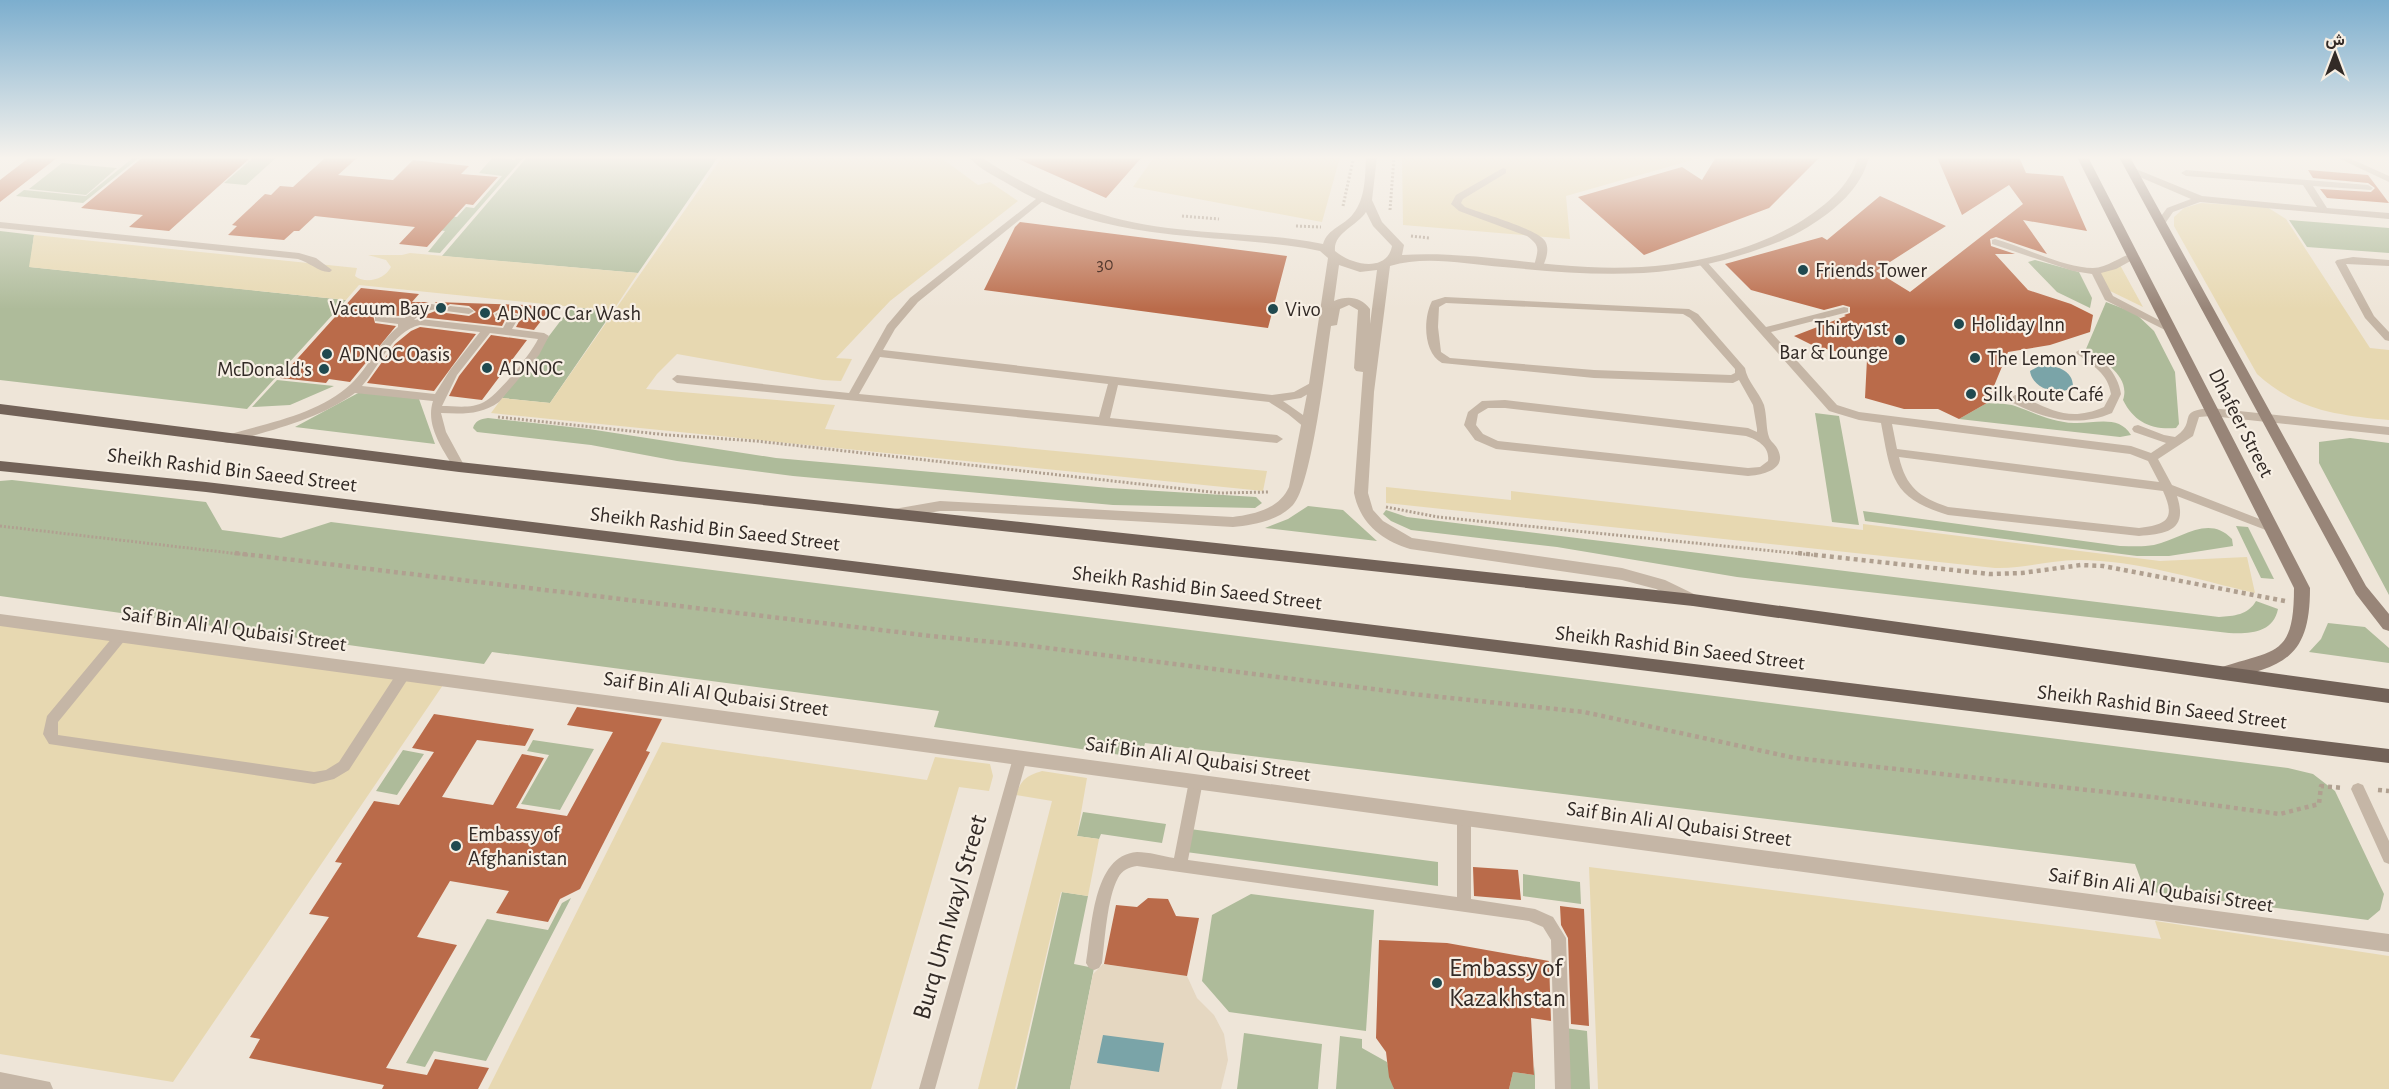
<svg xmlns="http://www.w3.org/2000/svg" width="2389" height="1089" font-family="'Alegreya Sans',Vazirmatn,sans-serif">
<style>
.green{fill:#aebb9a}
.sand{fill:#e7d8b1}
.plaza{fill:#e5d7c1}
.water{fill:#7aa4a8}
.building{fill:#ba6b4a;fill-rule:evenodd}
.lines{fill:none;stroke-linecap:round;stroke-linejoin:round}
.path-far1{stroke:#b0a090;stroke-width:3;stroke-dasharray:2 2;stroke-linecap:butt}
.path{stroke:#b0a090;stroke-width:4.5;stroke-dasharray:4 4;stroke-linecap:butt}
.service{fill:#c5b6a6;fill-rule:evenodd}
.minor{fill:#c5b6a6;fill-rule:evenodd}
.secondary{fill:#988578;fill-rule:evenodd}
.primary{fill:#726258;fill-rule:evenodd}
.poi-dot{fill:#20494f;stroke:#f7efe4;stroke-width:2}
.labels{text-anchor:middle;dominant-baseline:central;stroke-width:4.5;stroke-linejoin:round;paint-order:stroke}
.number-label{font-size:18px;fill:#543a2f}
.poi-label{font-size:21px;fill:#322a26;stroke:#f7efe4;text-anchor:start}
.street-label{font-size:21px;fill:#322a26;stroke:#f7efe4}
.near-street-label{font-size:26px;fill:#322a26;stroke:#f7efe4}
.near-poi-label{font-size:26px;fill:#322a26;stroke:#f7efe4;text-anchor:start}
</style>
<rect width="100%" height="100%" fill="#eee5d8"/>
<path class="green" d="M134,157H140L83,203L16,196L24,190L86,196Z
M247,157H277L246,185L224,183L253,158Z
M493,157L515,160L517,157H524L440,253L428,252L445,231L432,229L444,216L457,217L466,207L474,208L502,176L479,173Z
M527,157H718L638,273L442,256Z
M62,163L117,168L86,195L29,189Z
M2289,220L2389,228V253L2307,247Z
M0,231L34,235L30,267L346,300L247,409L0,380Z
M2035,260L2079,272L2092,298L2090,308L2057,292L2028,262Z
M2106,302L2135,313L2154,331L2175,372L2179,424L2176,428C2151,430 2134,422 2123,400C2131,376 2103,361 2086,349Z
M571,307L613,311L550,403L502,398Z
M277,380L334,386L290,405L252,407Z
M360,392L419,399L435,444L295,427Z
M1987,403C1995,404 2007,403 2015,406C2035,413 2052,422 2074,423C2093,424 2119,414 2131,435L2120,437L1959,419Z
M1815,413L1839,416L1859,525L1832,522Z
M488,418L589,429L776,458L1109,488L1256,497L1262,503L1255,508L1113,505L793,476L677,461L591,445L477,432L473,428C475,421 480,419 488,418Z
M2350,438L2389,443V595L2319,463V442Z
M12,480L206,502L222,530L281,538L331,522L2288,768L2313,774L2335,791L2384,894L2380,910L2368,920L2145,891L2135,864L1145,743L1141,758L934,727L939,711L492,652L484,664L0,596V481Z
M1308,506L1343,510L1377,541L1265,528L1288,519Z
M1386,510L1407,517L2219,617C2234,616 2248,615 2256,601L2278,609C2273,633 2250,634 2229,633L1737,577L1557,547L1411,530L1391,521L1383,514Z
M1863,511L2120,546C2132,546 2143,547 2154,545C2182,539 2208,514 2232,539L2233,546L2169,556H2137L1865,521Z
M2236,526L2248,527L2274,579L2261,578Z
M2328,623L2365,627L2389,648V663L2309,652L2321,639Z
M533,740L594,749L560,810L521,804L549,755L527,751Z
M403,750L424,754L397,795L376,791Z
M1083,812L1166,824L1162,843L1101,834L1099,839L1077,836Z
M1190,829L1438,862V886L1186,852Z
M1523,874L1580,882L1581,904L1523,896Z
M1062,892L1088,896L1074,964L1094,968L1070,1089H1017Z
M1251,894L1374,910L1366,1031L1229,1012L1202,981L1212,915Z
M571,898L486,1061L434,1051L425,1067L406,1063L487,919L548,930L562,903Z
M1565,1028L1587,1031L1590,1089H1567Z
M1244,1033L1322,1044L1318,1089H1237Z
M1340,1036L1362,1039V1048L1387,1062L1394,1089H1336Z
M1535,1066V1089H1509L1513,1072L1534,1075Z"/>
<path class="sand" d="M722,157H940L978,185L990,182L1018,201L890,301L836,358L852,359L841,381L823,380L677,354L657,374L646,389L835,405L825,429L1267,471L1263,491L491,413L502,398L550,403Z
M1154,157H1340L1322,222L1133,187Z
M1402,157H1703L1566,196L1570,239L1403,225Z
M2201,203L2267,207L2286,219L2370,348L2389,350V420C2337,415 2298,411 2257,374L2174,226V217L2184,208Z
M34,235L357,268L355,276C366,285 385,279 391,267L386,260L368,255H402L410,253L638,273L613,311L359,285L346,300L29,267Z
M2120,265L2143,307L2108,290L2099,272Z
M1386,487L1511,500V491L1863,530V524L2160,561L2247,557L2255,593C2198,580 2137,560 2078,560C2050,560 2024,569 1995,568L1386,503Z
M0,623L443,685L173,1082L0,1054Z
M662,742L927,780L935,757L990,764L993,776L989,791L959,787L871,1089H488Z
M1042,771L1087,778L1077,836L1099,839L1088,896L1061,892L1015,1089H978L1052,801L1016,795C1021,780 1026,776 1042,771Z
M1589,867L2161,939L2155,921L2389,956V1089H1598Z"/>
<path class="plaza" d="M1103,964L1187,976L1197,998L1214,1015L1224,1034L1228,1060L1221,1089H1070L1093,974Z"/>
<path class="water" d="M2041,365C2055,365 2073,370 2073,386C2061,398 2032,389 2030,371Z
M1103,1035L1164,1043L1159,1072L1097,1063Z"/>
<path class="building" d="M30,157H58L0,202V180Z
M143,157H229L249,159L169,231L129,227L143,215L81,208Z
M326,157H358L338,175L393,180L413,160L469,166L461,174L498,177L473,205L466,204L427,247L399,244L415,227L315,216L299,231H294L284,240L228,235L237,226L232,225L265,194L271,195L280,186L293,187Z
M1014,157H1142L1106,198Z
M1716,157H1820L1769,208L1644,255L1578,197L1682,167L1702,180Z
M1937,157H2019L2026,173L2063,176L2087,231L2023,220L2047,254L1996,237L1990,239L1991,246L2015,254H1995L2028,290L2071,304L2093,315L2090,332L2050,345L2008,352L1987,403L1959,419L1938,409H1904L1865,398L1867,359L1814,346L1794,336L1846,316L1844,315L1850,313V307L1843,305L1824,310L1751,290L1725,264L1822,237L1827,240L1880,196L1946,226L1876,271L1910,292L2023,204L2009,185L1962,215Z
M2308,170L2368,175L2389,203L2327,198L2320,189L2371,192L2375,188L2368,183L2313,178Z
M1020,222L1287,256L1268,328L984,290L1015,227Z
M361,288L419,294L412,302H429L415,305L404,316L373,315L375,323L396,326L350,382L329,379L326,383L280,378Z
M435,302L526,305L551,308L534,330L516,327L521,318L520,314L500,309L493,313L495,318L505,320L502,326L420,317L438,310V305ZM450,304L469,306L476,312L469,316L446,313L443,308Z
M420,327L476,334L434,391L367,383L395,344L411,331Z
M491,335L527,340L482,400L449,396L459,376Z
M577,707L662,719L646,751L650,752L580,889L560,899L548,922L496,913L509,891L450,881L417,937L457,945L386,1068L427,1075L435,1059L489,1068L478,1089H382L384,1085L249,1058L260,1039L250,1037L329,917L309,914L342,863L335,862L374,801L399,805L434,752L412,748L434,714L534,729L525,746L477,740L442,797L493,805L522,754L544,758L516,808L567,816L613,732L567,725Z
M1473,867L1518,870L1521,900L1474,896Z
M1148,898L1168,899L1176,916L1199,918L1187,976L1104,964L1116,905L1137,907Z
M1560,906L1584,909L1589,1026L1571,1024L1568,938L1561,925Z
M1379,940L1447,943L1549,961L1551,1021L1531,1018L1534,1075L1513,1072L1509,1089H1394L1389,1077L1386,1052L1376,1038Z"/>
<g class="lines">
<path class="path-far1" d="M1343,206L1353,160
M1390,210L1394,157
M1182,216L1219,219
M1296,226L1321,227
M1411,236L1429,238
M498,417L668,435L756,441L1220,493L1269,492
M1386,507L1438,517L1813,555
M0,526L248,555"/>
<path class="path" d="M235,553L931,636L1024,645L1412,694L1584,712L1795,758L2152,797L2280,814L2319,804L2321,786L2343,788
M1798,553L1989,574L2022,573L2081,565L2103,566L2285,601
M2378,790L2389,791"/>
<path class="service" d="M2336,157H2347L2389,176V182Z
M2131,167L2202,196L2317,207L2303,185L2186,176L2181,173L2186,170L2368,185L2373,188L2371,190L2313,186L2327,208L2389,213V219L2200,202L2173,212L2164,225L2161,226L2156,223L2167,208L2191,199L2128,172L2126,170Z
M1503,168L1506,169V173L1463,199L1461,203L1465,207C1481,213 1537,229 1545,241C1550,249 1546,260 1542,268L1539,269L1534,266C1538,250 1541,246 1527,236L1459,211L1451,204L1456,195Z
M1041,195L1046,198L1044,200L918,302L895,329L883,350L1272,395L1294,392L1316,380L1320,381L1321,384L1320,387L1301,398L1283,401L1313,422L1315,425L1313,428H1305L1288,414L1269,402L1118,385L1110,418L1277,435L1283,439L1277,443L677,383L672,379L677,375L849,393L887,325L910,298ZM880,357L1108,384L1099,417L859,394Z
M0,222L299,253L316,258L332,270L330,272C320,273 309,262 298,259L0,228Z
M1995,239C2024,247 2065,268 2093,268C2109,268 2125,252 2136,254V258L2116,269L2101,273L2113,296L2174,328L2173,330H2165L2105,300L2092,274L2073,271L1992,244V240Z
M2353,257L2389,260V266L2346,264L2374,316L2389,332V341L2385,340L2365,318L2335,262L2337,260Z
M1703,260L1706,261L1766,327L1844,307L1848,308V312L1771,332L1837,405L1859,412L2131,446L2151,453L2166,443L2134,432L2132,429L2134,426L2138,425L2164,435L2175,437C2199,421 2174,411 2211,408L2389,427V435L2211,416L2199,417L2193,436L2158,459L2172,485L2275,525L2277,528L2275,531L2271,532L2177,496C2188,530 2168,534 2139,536L1948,515C1891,498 1891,476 1881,423L1859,420L1829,411L1700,265L1698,263ZM1892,424L2130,454L2148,461L2159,482L1897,449ZM1899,457L2163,491C2176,519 2167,525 2139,528L1948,507C1919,497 1906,487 1899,457Z
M1445,297L1689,309L1698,314L1745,368C1747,381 1759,392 1764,405C1767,416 1766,430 1769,437C1770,441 1775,444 1777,448C1789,469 1763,475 1748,476L1496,449L1475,440L1464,425L1468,412L1482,401L1505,400L1748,428L1757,432V429L1753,405L1739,380L1733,383L1594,378L1442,363C1423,353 1423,318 1432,301ZM1446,303L1683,314L1690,318L1735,369V373L1731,375L1594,370L1450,358L1441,352L1438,327L1439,307ZM1488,408H1505L1746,436C1758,440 1770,447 1768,461L1760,467L1748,468L1498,441L1483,434L1476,425L1478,414Z
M432,304L436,305V309L422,312L414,320L420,319L503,328L508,319L496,316L495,314L500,311L518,315L519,317L512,329L544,333L549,336L539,355L499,402C481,415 462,414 441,413L446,432L465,467L463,470H455C443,449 425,426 433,401L355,393C318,420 271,430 228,443L224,442L222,439L224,436C266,423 318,415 351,384C369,367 378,343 398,327V324L375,321V317L405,318L415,307ZM420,325L480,332L450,370L435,394L362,386C380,366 391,332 420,325ZM490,333L538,339C531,354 498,395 484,402C472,409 455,406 442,406L457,375Z
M450,306L469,308L474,311L469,314L446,311L445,309Z
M2081,349C2101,355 2118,373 2121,394L2112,413C2077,428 2044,419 2011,402L2010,399L2015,395C2049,406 2065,424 2104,407L2111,394C2108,374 2093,365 2077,354L2076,352Z
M121,631L125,632L127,636L125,640L58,722V735L314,772L326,770L339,762L399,670L404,669L409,670L411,674L349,770L334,779L314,784L49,744L43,734L47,716L117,632Z
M1020,752L1025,754L1027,758L935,1089H919L1013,758L1015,754Z
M1196,775L1201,777L1203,781L1188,860L1457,897V818L1459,814L1464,812L1469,814L1471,818V899L1535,909L1553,917L1566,938L1571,1089H1555L1551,940L1543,927L1529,921L1137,866C1129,867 1122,870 1118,878C1107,898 1105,940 1102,963L1099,968L1094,970L1089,968L1086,963C1092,930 1092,855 1137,852C1149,852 1162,856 1174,858L1189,781L1191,777Z
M2358,783L2363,785L2389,841V864L2384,862L2351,789L2353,785Z"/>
<path class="minor" d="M969,157H981C1041,197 1105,222 1177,229C1226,235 1274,234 1323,244C1328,228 1344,226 1353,214C1366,198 1365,175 1366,157H1377L1372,200L1382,222L1404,245L1402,255C1464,251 1526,264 1588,267C1660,271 1741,259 1803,220C1827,204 1850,186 1858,157H1869C1861,189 1835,210 1808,227C1787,240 1764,248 1741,255C1658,281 1588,275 1503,267C1466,264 1425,255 1390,266L1374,392L1368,493L1373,510L1383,521L1412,538L1622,568L1665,580L1698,596L1701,600L1698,604L1693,606L1656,589L1622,580L1410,549C1381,540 1360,523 1354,493L1363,372L1356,371L1354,368L1358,310L1349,305L1340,309L1337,325L1331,326C1326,359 1312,485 1293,505C1278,521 1253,525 1233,527L961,511H940L899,518L894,517L892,513L894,509L940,501L1233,517C1255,514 1279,509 1289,487L1309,384L1328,258L1320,251L1305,248C1199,232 1108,243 1010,185C997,177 978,169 969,157ZM1366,212L1373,226L1392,246C1387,273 1351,265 1335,251C1333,233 1357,226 1366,212ZM1339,265L1360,272L1377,270L1370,324V309C1361,297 1348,295 1334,301Z
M0,614L2389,934V952L0,626Z
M0,1072L50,1082L53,1089H0Z"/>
<path class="secondary" d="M2077,157H2088L2310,588C2310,656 2286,666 2225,680L2219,678L2217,673L2219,668C2275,649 2294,658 2294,588Z
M2119,157H2130L2366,586L2389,614V631L2383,629L2356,594Z"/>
<path class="primary" d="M0,404L459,462L1693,594L2389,689V703L1693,606L459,472L0,414Z
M0,461L206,482L2389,749V763L206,492L0,471Z"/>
</g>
<linearGradient id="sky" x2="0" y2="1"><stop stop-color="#7caece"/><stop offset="0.51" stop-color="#f7f3ed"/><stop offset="1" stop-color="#f7f3ed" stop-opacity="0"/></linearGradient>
<rect width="2389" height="309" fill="url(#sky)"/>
<g class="poi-dot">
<circle cx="1803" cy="270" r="6"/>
<circle cx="441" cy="308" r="6"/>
<circle cx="1273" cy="309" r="6"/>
<circle cx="485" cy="313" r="6"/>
<circle cx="1959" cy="324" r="6"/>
<circle cx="1900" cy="340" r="6"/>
<circle cx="327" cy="354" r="6"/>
<circle cx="1975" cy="358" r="6"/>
<circle cx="487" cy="368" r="6"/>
<circle cx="324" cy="369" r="6"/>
<circle cx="1971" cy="394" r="6"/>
<circle cx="456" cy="846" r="6"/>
<circle cx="1437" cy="983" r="6"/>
</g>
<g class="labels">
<g class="number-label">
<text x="1105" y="265">30</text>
</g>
<g class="poi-label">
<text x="1815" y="270">Friends Tower</text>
<text x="429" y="308" text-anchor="end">Vacuum Bay</text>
<text x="1285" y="309">Vivo</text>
<text x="497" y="313">ADNOC Car Wash</text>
<text x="1971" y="324">Holiday Inn</text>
<text x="1888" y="328" text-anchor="end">Thirty 1st<tspan x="1888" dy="24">Bar &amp; Lounge</tspan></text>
<text x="339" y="354">ADNOC Oasis</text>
<text x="1987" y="358">The Lemon Tree</text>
<text x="499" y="368">ADNOC</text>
<text x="312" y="369" text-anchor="end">McDonald's</text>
<text x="1983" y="394">Silk Route Café</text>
<text x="468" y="834">Embassy of<tspan x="468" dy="24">Afghanistan</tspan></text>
</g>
<g class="street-label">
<text transform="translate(2241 423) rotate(63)">Dhafeer Street</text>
<text transform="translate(232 470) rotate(7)">Sheikh Rashid Bin Saeed Street</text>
<text transform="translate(715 529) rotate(7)">Sheikh Rashid Bin Saeed Street</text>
<text transform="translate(1197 588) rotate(7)">Sheikh Rashid Bin Saeed Street</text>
<text transform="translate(234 629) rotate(8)">Saif Bin Ali Al Qubaisi Street</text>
<text transform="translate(1680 648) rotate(7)">Sheikh Rashid Bin Saeed Street</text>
<text transform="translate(716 694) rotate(8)">Saif Bin Ali Al Qubaisi Street</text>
<text transform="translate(2162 707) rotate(7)">Sheikh Rashid Bin Saeed Street</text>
<text transform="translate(1198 759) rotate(8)">Saif Bin Ali Al Qubaisi Street</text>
<text transform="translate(1679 824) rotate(8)">Saif Bin Ali Al Qubaisi Street</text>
<text transform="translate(2161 890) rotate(8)">Saif Bin Ali Al Qubaisi Street</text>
</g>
<g class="near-street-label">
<text transform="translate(950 917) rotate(-74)">Burq Um Iwayl Street</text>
</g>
<g class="near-poi-label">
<text x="1449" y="968">Embassy of<tspan x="1449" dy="30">Kazakhstan</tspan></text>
</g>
</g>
<g transform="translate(2335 54)" stroke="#f7efe4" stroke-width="4.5" paint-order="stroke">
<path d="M0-4.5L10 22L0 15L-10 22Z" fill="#322a26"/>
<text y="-9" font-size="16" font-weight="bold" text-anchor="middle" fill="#322a26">ش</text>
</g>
</svg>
